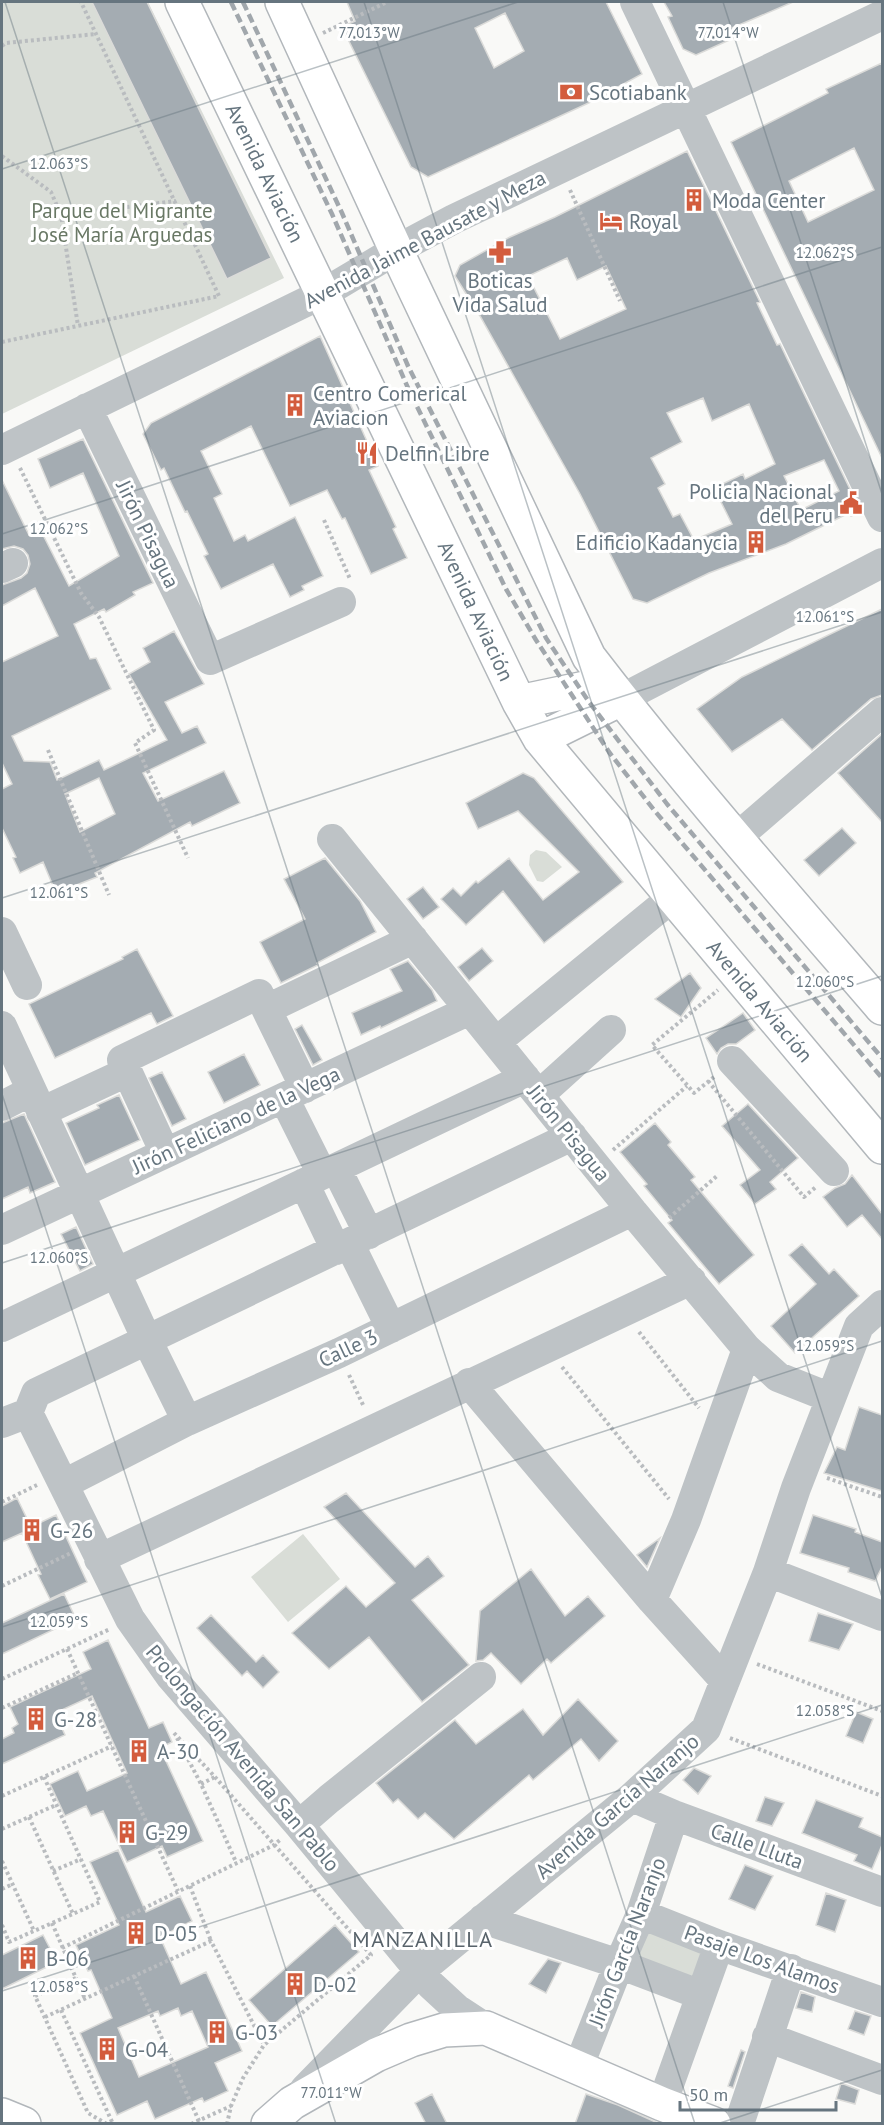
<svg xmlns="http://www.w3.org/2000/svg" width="884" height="2125" font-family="'PT Sans',sans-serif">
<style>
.green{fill:#d9ddd7}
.building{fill:#a4acb2;stroke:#dbdbd9;stroke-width:1.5;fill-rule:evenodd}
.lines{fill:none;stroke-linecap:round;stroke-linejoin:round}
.major-casing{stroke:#b2b7bb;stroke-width:36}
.path{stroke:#b9bcbf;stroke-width:4;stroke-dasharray:3 3;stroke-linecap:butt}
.minor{stroke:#bec3c6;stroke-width:30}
.major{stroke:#fff;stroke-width:33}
.rail{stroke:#a1a7ac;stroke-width:4.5;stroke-dasharray:9 4.5;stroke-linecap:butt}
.ticks{fill:none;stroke:#66757f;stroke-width:1.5;stroke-opacity:0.45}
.labels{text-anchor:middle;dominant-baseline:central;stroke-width:6;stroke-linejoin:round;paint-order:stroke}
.poi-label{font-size:21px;fill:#66757f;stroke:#fff;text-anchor:start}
.street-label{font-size:21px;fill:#66757f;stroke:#fff}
.park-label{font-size:21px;fill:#697865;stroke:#fff}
.neighbourhood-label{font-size:22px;letter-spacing:1.5px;fill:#58636b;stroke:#fff}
.ticks-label{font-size:15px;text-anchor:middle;fill:#66757f;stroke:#fff;stroke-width:6;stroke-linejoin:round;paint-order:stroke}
</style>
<rect width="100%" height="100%" fill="#f9f9f7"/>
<path class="green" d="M2,2H148L284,278L2,414Z
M536,850L546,852L562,867L543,882L537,881L529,865L530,855Z
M303,1534L340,1579L288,1622L251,1577Z
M644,1923L708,1950L698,1986L629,1961Z"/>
<path class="building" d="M92,2H147L271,258L227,279Z
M347,2H606L642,74L605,94L606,95L428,177L411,167L342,27L355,21ZM505,13L524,51L494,68L475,28Z
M664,2H793L732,28L736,37L696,55L683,49L668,17L672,16Z
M882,63V458L731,142L828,93L826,89ZM854,148L874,190L808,222L789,181Z
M687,151L760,302L757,303L777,345L780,344L861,512L851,516L849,513L786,544L709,573L647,603L633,599L580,494L480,316L455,276L460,265L510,237L555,217ZM567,258L577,280L606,266L626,309L560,339L528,276ZM703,398L712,421L749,404L775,464L745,479L743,474L714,488L732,524L694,540L680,514L673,517L658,488L665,484L651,458L682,442L667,413ZM824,460L839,491L801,510L784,476Z
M320,336L378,466L369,470L396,527L393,529L407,558L371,574L345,518L342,519L327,490L290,506L251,426L201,451L222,494L214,498L234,541L245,535L248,541L295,517L323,576L302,586L304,590L290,597L273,564L221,589L204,556L208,554L187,511L185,512L164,468L161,470L143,434L151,423Z
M83,439L153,583L133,592L135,595L106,612L104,609L74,624L90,659L96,658L111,689L12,736L24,761L50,762L57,780L99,760L104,770L167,740L129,674L150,662L143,648L174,631L204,684L165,702L182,733L197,726L206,743L143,773L158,801L224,771L240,803L192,826L190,822L95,873L97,877L56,893L43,862L20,873L13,858L16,857L2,828V789L12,784L2,763V662L58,636L35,588L2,606V585L21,578L27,573L30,564L28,555L23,549L14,546L2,549V480L29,535L40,529L69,586L119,556L83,473L50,488L38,459ZM99,778L115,814L80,832L65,794Z
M882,609V695L871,699L812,750L782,719L732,752L697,709L742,677Z
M882,734V822L838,773Z
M523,773L534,778L623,882L544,943L503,891L466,925L441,899L453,888L461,896L476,881L478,883L509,858L543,900L579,872L518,811L478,829L466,803Z
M842,828L856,843L819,876L804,860Z
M325,858L360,901L376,932L317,963L318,965L281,983L260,942L305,919L284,879Z
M423,887L439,907L423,919L407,899Z
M482,948L493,961L469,981L458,967Z
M137,949L173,1016L157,1024L151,1013L55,1058L29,1004L123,959L122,957Z
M408,961L432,990L437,1001L381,1028L380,1026L361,1035L352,1013L402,991L390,969Z
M690,973L701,988L681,1017L655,999Z
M743,1013L755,1030L736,1044H728L721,1048L717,1054L706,1038Z
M302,1025L322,1060L313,1065L295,1029Z
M244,1054L260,1085L224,1103L208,1072Z
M162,1072L186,1119L172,1126L149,1078Z
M119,1095L140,1140L85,1165L66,1123L99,1108L97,1105Z
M748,1104L798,1158L770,1182L776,1189L755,1204L740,1185L760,1170L722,1126Z
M24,1114L55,1182L30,1193L28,1187L2,1199V1123Z
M655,1123L671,1142L668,1145L695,1177L691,1180L754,1255L719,1284L668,1223L672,1220L644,1186L647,1184L620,1152Z
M852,1175L882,1214V1239L862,1215L847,1227L823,1197L835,1188L845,1184Z
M76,1227L93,1264L80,1271L61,1234Z
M802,1244L829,1274L834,1269L859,1296L795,1353L771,1326L816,1284L789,1255Z
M859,1407L882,1415V1491L824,1473L837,1447L845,1450Z
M346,1493L415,1567L428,1556L444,1576L412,1600L469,1665L422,1702L369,1637L329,1669L292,1633L346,1586L366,1607L395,1583L324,1507Z
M17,1498L31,1527L56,1515L87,1582L50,1599L38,1575L41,1574L22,1533L2,1542V1506Z
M813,1515L856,1529L855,1532L882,1542V1567L875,1581L848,1572L849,1568L800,1553Z
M660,1538L647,1567L637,1555Z
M531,1569L565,1616L588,1596L605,1616L551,1663L547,1659L521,1684L491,1653L483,1660L476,1661L480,1611Z
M64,1594L76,1619L2,1654V1623Z
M818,1613L853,1624L839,1650L809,1641Z
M211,1615L256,1662L263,1655L279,1672L263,1688L247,1671L242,1676L197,1628Z
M108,1640L149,1728L163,1722L172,1742L160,1748L203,1841L167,1857L162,1846L127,1862L103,1811L91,1816L86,1806L65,1816L50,1784L78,1771L87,1791L127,1773L92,1696L55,1713L65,1735L2,1764V1739L14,1733L12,1728L18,1724L10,1707L91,1669L83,1652Z
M578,1699L618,1741L599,1761L581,1739L533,1780L529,1775L454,1839L425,1813L418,1819L398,1799L393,1803L376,1783L455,1720L476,1744L523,1709L543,1735Z
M856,1712L873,1719L863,1743L846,1736Z
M694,1768L711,1776L698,1794L683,1780Z
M765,1797L784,1803L772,1826L756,1821Z
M816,1800L863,1818L859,1827L882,1837V1845L872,1869L854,1861L857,1855L802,1833Z
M118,1850L146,1912L180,1896L192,1921L160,1937L181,1984L206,1972L242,2051L215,2063L228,2091L204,2102L202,2098L155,2119L147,2101L117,2115L80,2033L112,2018L91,1970L88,1971L76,1945L119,1925L90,1862ZM178,2008L181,2016L192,2011L208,2047L139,2077L118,2028L158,2011L160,2016Z
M745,1865L773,1876L755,1910L729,1899Z
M826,1893L846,1900L835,1932L816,1925Z
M335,1925L359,1952L272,2026L249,2000Z
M43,1935L57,1962L2,1989V1955Z
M548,1959L561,1963L546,1993L529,1984Z
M801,1992L815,1997L812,2012L796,2008Z
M855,2011L871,2016L864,2035L848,2029Z
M741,2050L745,2052L733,2088L728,2086Z
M841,2083L859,2090L855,2104L836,2099Z
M432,2094L447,2124H426L415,2103Z
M586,2094L618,2105L660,2124H575Z"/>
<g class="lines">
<g class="major-casing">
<path id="major" d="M182,2L519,702L540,739L882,1147
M282,2L396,250L589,657C682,778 783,893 882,1008
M519,702L590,687L621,699
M540,739L621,699
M2,2115L24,2124
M268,2124L292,2103L376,2055L411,2040L444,2030L486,2028L662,2104L714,2124"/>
</g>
<path class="path" d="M323,33L387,2
M2,46L6,43L96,34
M2,156L51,192L61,215L78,326
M570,190L620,301
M61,215L176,201
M2,342L219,296L81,2
M20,468L81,593L99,617L154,730L135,743L188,858
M324,520L350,579
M48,750L109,895
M714,1077L694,1093L652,1045L718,990
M708,1081L804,1197L817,1186
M613,1150L687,1086
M669,1218L718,1175
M639,1332L699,1408
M562,1367L669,1499
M349,1375L364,1407
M827,1478L882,1497
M2,1502L37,1485
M2,1586L71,1553
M67,1649L178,1891
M757,1664L882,1711
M2,1679L110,1629
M2,1708L78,1673
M174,1733L215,1777L371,1955L264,2045L243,2078L231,2106L227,2124
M177,1738L201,1784L236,1862
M730,1738L882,1796
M201,1784L215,1777
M2,1796L112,1746
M29,1817L73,1914
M2,1829L56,1805
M2,1861L34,1931
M53,1871L81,1859
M190,1886L211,1941
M2,1889L13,1884
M52,1923L85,1999
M2,1925L9,1942L100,1902L44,1777
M62,1948L274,1845L281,1839
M134,1976L199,2121
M76,1978L35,1996L88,2113L107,2124
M61,2010L113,2124
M45,2017L211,1941L264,2045
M191,2124L231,2106"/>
<path class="minor" d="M635,2L882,517
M87,408L210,660L341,602
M2,450L324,293L396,250L454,219L882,15
M2,568L13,563
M621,699L882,563
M736,838L882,712
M332,839L632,1211L747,1349L778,1377L831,1398
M2,932L27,985
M267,1009L413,939
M2,1026L147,1340L187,1421
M496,1042L673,897
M732,1061L834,1171
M539,1095L611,1030
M284,1098L322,1174
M2,1106L31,1091
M41,1112L127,1072
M165,1153L122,1060L259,994L305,1088
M336,1168L369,1234
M304,1183L336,1250
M2,1230L470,1010
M349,1243L391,1328
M2,1327L525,1078
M469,1383L652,1600L725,1681
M28,1413L130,1619L171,1677L299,1825L431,1985L457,2009L486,2028
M28,1413L36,1393L572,1136
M2,1423L28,1413
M64,1484L187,1421L339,1353L632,1211
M99,1559L691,1280
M768,1572L882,1616
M652,1600L686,1520L747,1349
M632,1797L674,1815L882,1892
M299,1825L329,1799L481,1677
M641,1914L719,1945L882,2002
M483,1919L619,1964L701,1995
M767,2037L882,2080
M578,2068L619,1964L641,1914L674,1815
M305,2089L420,1971L632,1797L706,1729L768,1572L796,1488L859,1326L882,1305
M662,2104L719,1945
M739,2124L791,1969"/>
<use href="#major" class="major"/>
<path class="rail" d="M231,2L332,214L408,388L506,589L536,640L609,752L654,810L882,1078
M243,2L342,213L408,366L546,638L589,702L667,804L882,1058"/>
</g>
<path class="ticks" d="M5,2L695,2124M364,2L882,1597M723,2L882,494M2,169L518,2M2,534L882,247M2,898L882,612M2,1094L336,2124M2,1263L882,976M2,1627L882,1341M2,1991L882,1705M717,2124L882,2070"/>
<defs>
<g id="bank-bare" transform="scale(1.8)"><path d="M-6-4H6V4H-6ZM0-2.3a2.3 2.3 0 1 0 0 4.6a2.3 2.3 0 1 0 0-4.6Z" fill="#d35c3d" stroke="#fff" stroke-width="2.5" paint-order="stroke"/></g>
<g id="building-bare" transform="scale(1.8)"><path d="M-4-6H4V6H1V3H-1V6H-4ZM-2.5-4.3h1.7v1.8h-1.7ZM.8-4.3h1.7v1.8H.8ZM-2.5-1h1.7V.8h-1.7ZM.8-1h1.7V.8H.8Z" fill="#d35c3d" stroke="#fff" stroke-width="2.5" paint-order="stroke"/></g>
<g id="hotel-bare" transform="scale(1.8)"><path d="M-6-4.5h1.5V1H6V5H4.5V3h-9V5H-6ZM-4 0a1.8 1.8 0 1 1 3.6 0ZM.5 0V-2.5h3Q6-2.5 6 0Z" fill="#d35c3d" stroke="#fff" stroke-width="2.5" paint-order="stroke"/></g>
<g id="pharmacy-bare" transform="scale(1.8)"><path d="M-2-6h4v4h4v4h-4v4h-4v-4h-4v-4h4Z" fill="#d35c3d" stroke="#fff" stroke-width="2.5" paint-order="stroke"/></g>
<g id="restaurant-bare" transform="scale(1.8)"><path d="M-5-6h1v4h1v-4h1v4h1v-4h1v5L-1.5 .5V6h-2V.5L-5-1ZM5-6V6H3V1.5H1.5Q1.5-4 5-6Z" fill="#d35c3d" stroke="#fff" stroke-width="2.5" paint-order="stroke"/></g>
<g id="civic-bare" transform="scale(1.8)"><path d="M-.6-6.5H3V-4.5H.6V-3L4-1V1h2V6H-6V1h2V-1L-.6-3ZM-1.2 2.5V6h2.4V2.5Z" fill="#d35c3d" stroke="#fff" stroke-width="2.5" paint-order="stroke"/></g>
</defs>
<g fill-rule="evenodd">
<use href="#bank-bare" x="571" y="92"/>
<use href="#building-bare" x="694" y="200"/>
<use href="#hotel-bare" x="611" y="221"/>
<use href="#pharmacy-bare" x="500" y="252"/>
<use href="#building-bare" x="295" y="405"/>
<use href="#restaurant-bare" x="367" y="453"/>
<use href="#civic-bare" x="851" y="503"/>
<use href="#building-bare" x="756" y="542"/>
<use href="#building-bare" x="32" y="1530"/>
<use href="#building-bare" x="36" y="1719"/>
<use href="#building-bare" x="139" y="1751"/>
<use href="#building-bare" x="127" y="1832"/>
<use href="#building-bare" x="136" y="1933"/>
<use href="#building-bare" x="28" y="1958"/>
<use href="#building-bare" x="295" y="1984"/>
<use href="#building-bare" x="217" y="2032"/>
<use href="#building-bare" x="107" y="2049"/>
</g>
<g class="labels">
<g class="poi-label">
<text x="589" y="92">Scotiabank</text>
<text x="712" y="200">Moda Center</text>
<text x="629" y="221">Royal</text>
<text x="500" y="280" text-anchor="middle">Boticas<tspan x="500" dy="24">Vida Salud</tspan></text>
<text x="313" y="393">Centro Comerical<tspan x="313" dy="24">Aviacion</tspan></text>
<text x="385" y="453">Delfin Libre</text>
<text x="833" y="491" text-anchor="end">Policia Nacional<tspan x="833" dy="24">del Peru</tspan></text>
<text x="738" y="542" text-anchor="end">Edificio Kadanycia</text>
<text x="50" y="1530">G-26</text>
<text x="54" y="1719">G-28</text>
<text x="157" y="1751">A-30</text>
<text x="145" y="1832">G-29</text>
<text x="154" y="1933">D-05</text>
<text x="46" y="1958">B-06</text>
<text x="313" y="1984">D-02</text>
<text x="235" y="2032">G-03</text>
<text x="125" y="2049">G-04</text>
</g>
<g class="street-label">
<text transform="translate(265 173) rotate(64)">Avenida Aviación</text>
<text transform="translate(425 239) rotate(-28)">Avenida Jaime Bausate y Meza</text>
<text transform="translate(148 534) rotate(64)">Jirón Pisagua</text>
<text transform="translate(476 611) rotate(65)">Avenida Aviación</text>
<text transform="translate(760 1001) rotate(50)">Avenida Aviación</text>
<text transform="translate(236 1120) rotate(-25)">Jirón Feliciano de la Vega</text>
<text transform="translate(569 1133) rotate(51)">Jirón Pisagua</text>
<text transform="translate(348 1348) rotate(-25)">Calle 3</text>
<text transform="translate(243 1758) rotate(50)">Prolongación Avenida San Pablo</text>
<text transform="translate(617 1806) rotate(-41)">Avenida García Naranjo</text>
<text transform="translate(757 1846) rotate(20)">Calle Lluta</text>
<text transform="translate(627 1942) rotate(-69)">Jirón García Naranjo</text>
<text transform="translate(762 1959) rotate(20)">Pasaje Los Alamos</text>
</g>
<g class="park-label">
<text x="122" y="210">Parque del Migrante<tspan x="122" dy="24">José María Arguedas</tspan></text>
</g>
<g class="neighbourhood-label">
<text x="423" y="1939">MANZANILLA</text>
</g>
</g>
<g class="ticks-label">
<text x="369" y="38">77.013°W</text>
<text x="728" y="38">77.014°W</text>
<text x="59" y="169">12.063°S</text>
<text x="825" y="258">12.062°S</text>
<text x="59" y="534">12.062°S</text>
<text x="825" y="622">12.061°S</text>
<text x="59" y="898">12.061°S</text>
<text x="825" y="987">12.060°S</text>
<text x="59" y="1263">12.060°S</text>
<text x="825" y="1351">12.059°S</text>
<text x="59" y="1627">12.059°S</text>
<text x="825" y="1716">12.058°S</text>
<text x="59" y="1992">12.058°S</text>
<text x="331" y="2098">77.011°W</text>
</g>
<rect width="884" height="2125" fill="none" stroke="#66757f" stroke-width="6"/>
<path d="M680 2101v9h156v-9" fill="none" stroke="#66757f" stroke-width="3"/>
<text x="689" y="2101" font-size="18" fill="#66757f" stroke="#ffffff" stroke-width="4.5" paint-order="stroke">50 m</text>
</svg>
